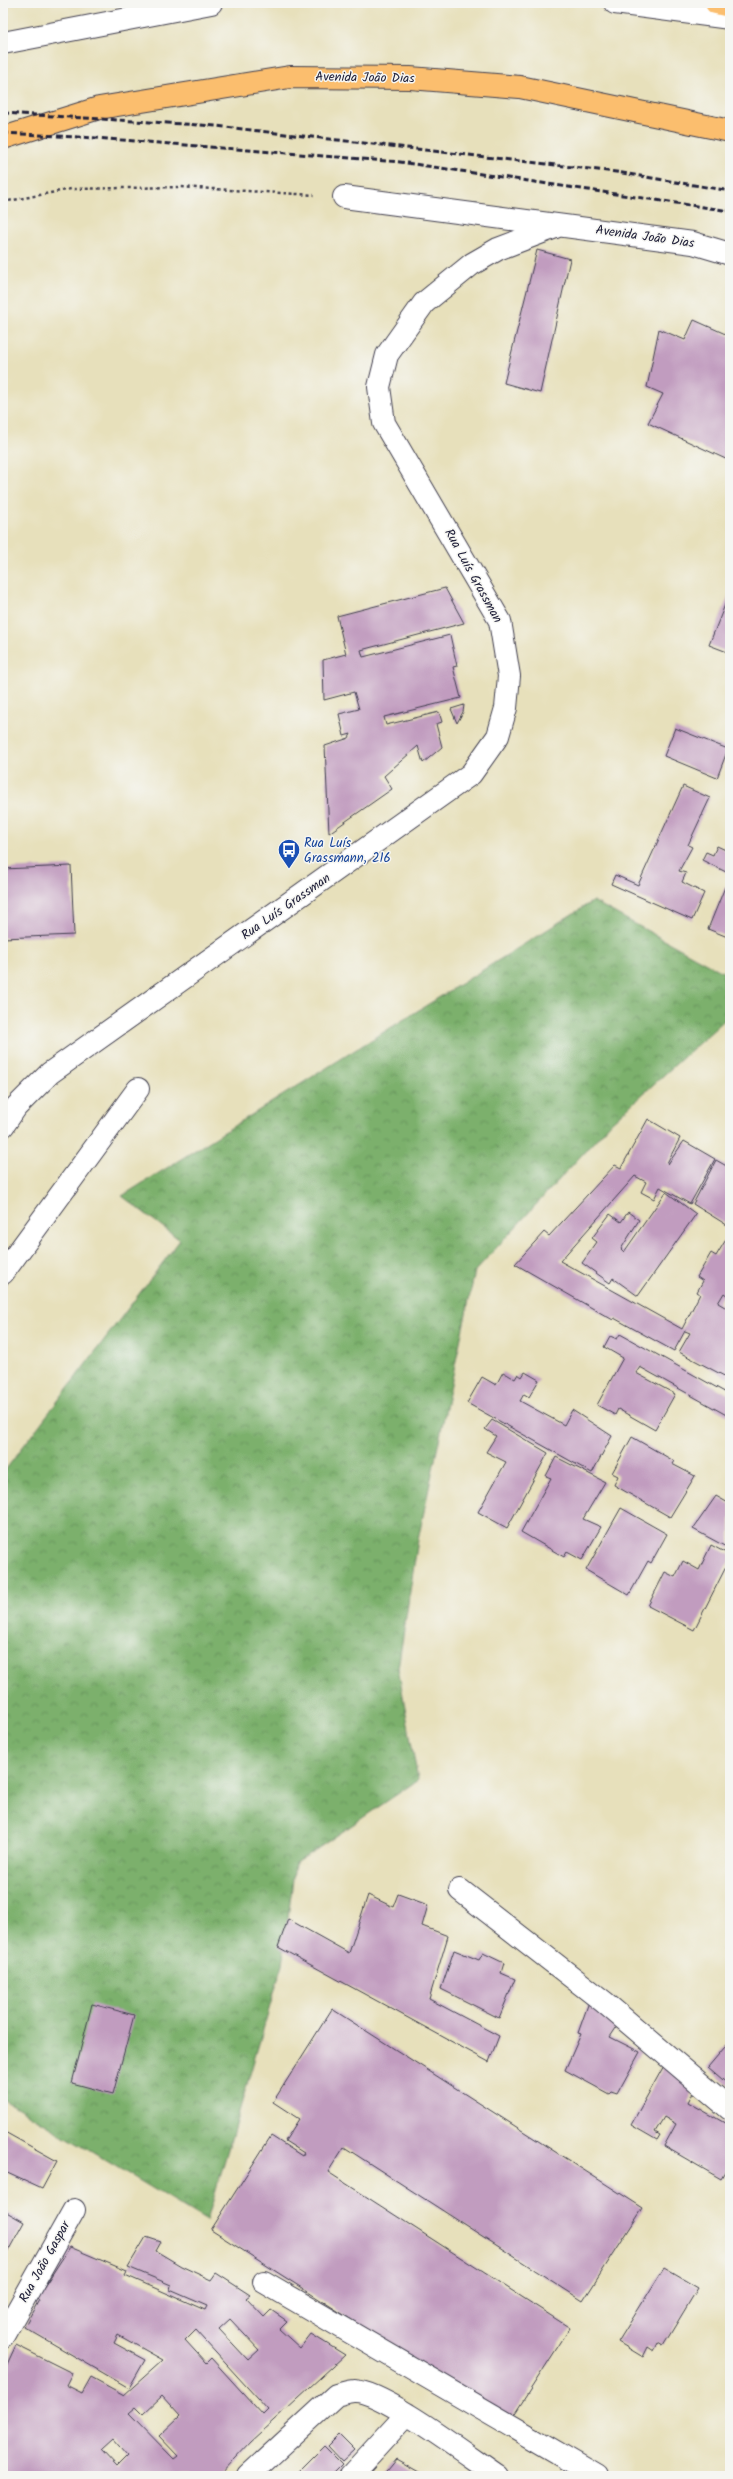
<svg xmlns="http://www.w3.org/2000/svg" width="733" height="2479" font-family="Kalam,sans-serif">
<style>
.forest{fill:url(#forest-crowns);stroke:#4f6954}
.building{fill:#c19cbf;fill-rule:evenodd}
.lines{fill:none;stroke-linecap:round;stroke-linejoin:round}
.minor-casing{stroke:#403e4e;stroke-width:24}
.major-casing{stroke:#403e4e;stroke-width:24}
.path{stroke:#403e4e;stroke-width:2.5;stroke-dasharray:3 3;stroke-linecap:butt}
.minor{stroke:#fff;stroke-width:22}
.major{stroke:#fbbe6e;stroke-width:22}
.rail{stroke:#22223b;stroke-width:3;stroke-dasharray:6 3;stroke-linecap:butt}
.labels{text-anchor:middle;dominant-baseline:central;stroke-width:3;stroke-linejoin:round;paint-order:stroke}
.street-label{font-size:13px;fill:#22223b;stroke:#f6f6f2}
.transit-label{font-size:13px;fill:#164399;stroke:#f6f6f2;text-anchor:start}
</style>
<defs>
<pattern id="forest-crowns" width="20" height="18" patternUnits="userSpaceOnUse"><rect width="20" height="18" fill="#7cb06c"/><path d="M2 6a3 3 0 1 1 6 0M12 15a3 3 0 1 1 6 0" fill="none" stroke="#658f5a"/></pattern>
</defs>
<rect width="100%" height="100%" fill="#f6f6f2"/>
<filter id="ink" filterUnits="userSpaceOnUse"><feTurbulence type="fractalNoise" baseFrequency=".025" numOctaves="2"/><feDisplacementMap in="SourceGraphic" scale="8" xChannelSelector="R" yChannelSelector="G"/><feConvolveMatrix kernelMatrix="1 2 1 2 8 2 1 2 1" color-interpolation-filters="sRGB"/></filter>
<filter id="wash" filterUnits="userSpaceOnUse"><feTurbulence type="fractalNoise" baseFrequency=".012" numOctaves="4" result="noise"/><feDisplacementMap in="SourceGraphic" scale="16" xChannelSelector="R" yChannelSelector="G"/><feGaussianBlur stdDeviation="0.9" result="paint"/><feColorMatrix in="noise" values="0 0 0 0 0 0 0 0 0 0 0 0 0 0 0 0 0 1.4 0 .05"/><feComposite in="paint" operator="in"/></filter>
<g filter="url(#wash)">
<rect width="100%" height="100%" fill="#e7e0bb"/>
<path class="forest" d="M593,901L730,976V1015L612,1122L475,1271L418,1540L398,1668L418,1780L295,1864L282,1965L207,2221L3,2099V1473L180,1240L122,1196Z"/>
<g id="blocks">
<path class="building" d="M537,250L570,259L540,393L504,383Z
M694,320L730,336V461L648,423L663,394L647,387L659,329L685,340Z
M445,588L464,623L361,650L363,657L450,635L457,666L453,667L461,698L384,717L386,725L439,712L442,722L436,724L442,747L423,763L418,746L384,776L392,789L329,833L325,746L349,738L351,734L344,736L339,714L359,709L354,692L324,700L323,660L346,654L337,616Z
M730,592V653L709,645Z
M464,705L463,712L457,723L451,709Z
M675,728L728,749L717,778L664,756Z
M683,786L710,798L688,845L692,847L679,871L686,873L682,882L704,893L692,920L611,884L615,875L638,885Z
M717,846L730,852V874L702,860L706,852L713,855Z
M71,866L74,935L3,938V869Z
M725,887L730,889V938L708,929Z
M648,1119L680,1138L667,1163L668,1164L684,1141L715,1159L690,1204L660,1187L654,1199L641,1192L646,1182L635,1176L560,1261L682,1329L700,1294L697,1292L703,1281L697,1277L711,1253L716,1256L730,1233V1293L728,1296L724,1293L718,1303L730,1310V1379L679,1352L690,1333L685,1331L674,1351L614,1318L613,1320L515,1264L544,1232L549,1236L615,1165L621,1168Z
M716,1160L730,1168V1227L693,1204Z
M666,1192L696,1214L638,1296L613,1278L610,1283L582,1263L597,1242L592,1238L610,1214L621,1222L628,1212L639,1220L621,1249L624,1252Z
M620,1334L730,1395V1417L640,1367L636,1373L675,1394L655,1430L618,1409L615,1415L597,1405L623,1358L604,1347L610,1336L617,1339Z
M503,1372L515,1379L518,1374L522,1377L525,1372L539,1380L529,1397L524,1394L520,1401L564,1425L572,1410L612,1436L592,1473L467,1403L482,1377L496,1385Z
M492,1420L548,1453L507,1528L478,1512L506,1462L486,1452L496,1436L485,1429Z
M632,1437L674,1461L672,1464L695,1476L670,1517L614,1485L618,1476L612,1473Z
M556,1457L605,1482L583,1519L601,1527L582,1560L567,1552L564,1557L521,1532L551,1478L546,1476Z
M716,1496L730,1504V1549L693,1529Z
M621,1508L667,1534L651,1563L648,1561L629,1595L586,1570Z
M711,1545L730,1555V1559L694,1630L648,1606L665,1572L675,1577L683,1561L699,1570Z
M398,1894L428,1905L422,1926L448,1936L429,1999L499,2036L489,2062L278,1947L288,1919L349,1953L368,1895L393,1907Z
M454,1950L479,1960L483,1953L504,1963L501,1973L515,1979L499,2018L441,1989Z
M589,2002L618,2025L610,2037L640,2052L617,2094L611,2092L609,2094L565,2070L581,2034L578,2033Z
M92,2004L134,2015L113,2094L72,2083Z
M332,2009L643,2208L583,2301L344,2147L328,2172L570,2328L510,2421L211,2230L271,2136L302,2156L304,2153L285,2141L299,2119L273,2102Z
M730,2041V2086L708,2067Z
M666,2062L695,2088L688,2102L730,2126V2164L721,2179L664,2146L676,2124L664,2117L655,2132L660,2135L657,2140L631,2125Z
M3,2131L57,2161L42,2189L3,2171Z
M3,2210L24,2222L7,2253L3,2251Z
M146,2237L161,2242L156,2251L181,2266L211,2280L216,2273L250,2295L246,2298L264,2317L271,2310L287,2321L279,2329L300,2348L311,2334L345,2355L250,2442L218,2476H3V2373L16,2345L72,2373L66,2385L82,2393L91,2377L124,2395L163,2360L118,2335L114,2343L145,2360L129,2388L24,2327L39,2300L36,2299L70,2247L127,2271L125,2275L205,2310L207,2306L170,2290L171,2285L128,2267ZM230,2319L259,2350L248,2360L219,2329ZM195,2330L268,2410L263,2415L211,2358L206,2363L185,2340ZM162,2396L180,2416L159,2436L178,2456L174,2459L129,2413L136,2407L143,2414ZM112,2439L127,2456L117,2466L101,2449Z
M664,2268L698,2288L663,2346L658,2343L654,2351L648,2347L643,2357L618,2342Z
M339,2435L354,2450L342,2461L328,2446Z
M324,2446L342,2464L330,2476H294Z
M396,2459L426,2476H382Z"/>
</g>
</g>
<g filter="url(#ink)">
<use href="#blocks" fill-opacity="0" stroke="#403e4e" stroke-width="1"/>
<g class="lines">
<g class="minor-casing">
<path id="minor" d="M615,3L730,18
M3,43L211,3
M344,197L693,243L730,254
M3,1126L16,1107L50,1073L471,774L498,736L506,708L509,676L500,621L384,423L379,387L387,355L424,303L472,264L498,249L558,226
M3,1273L138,1089
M460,1890L604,2002L730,2109
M264,2282L597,2476
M3,2336L74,2210
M248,2476L336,2395C341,2394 348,2391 354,2391C382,2390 471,2458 498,2476
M350,2476L407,2414"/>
</g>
<g class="major-casing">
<path id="major" d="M716,3L730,6
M3,138L99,108L290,77L410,78L520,87L730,131"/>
</g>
<path class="path" d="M3,202L71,189L180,187L314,195"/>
<use href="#minor" class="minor"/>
<use href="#major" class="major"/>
<path class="rail" d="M3,113L216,126L616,172L730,191
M3,133L96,138L400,162L730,211"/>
</g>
</g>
<defs>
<g id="bus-pin" transform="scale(1.15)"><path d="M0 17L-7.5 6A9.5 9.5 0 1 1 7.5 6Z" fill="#1a4fb4" stroke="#f6f6f2"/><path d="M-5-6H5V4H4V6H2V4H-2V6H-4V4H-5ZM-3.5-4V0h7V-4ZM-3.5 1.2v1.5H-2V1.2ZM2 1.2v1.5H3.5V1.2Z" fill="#fff"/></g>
</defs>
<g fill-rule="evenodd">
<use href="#bus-pin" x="289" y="850"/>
</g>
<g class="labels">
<g class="street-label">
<text transform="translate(365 78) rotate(1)">Avenida João Dias</text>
<text transform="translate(645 237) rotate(8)">Avenida João Dias</text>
<text transform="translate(473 576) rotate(61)">Rua Luís Grassman</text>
<text transform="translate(286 907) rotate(-35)">Rua Luís Grassman</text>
<text transform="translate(45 2262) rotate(-61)">Rua João Gaspar</text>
</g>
<g class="transit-label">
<text x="304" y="843">Rua Luís<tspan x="304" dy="15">Grassmann, 216</tspan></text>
</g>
</g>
<rect width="733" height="2479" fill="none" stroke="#f6f6f2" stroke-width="16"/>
</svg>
